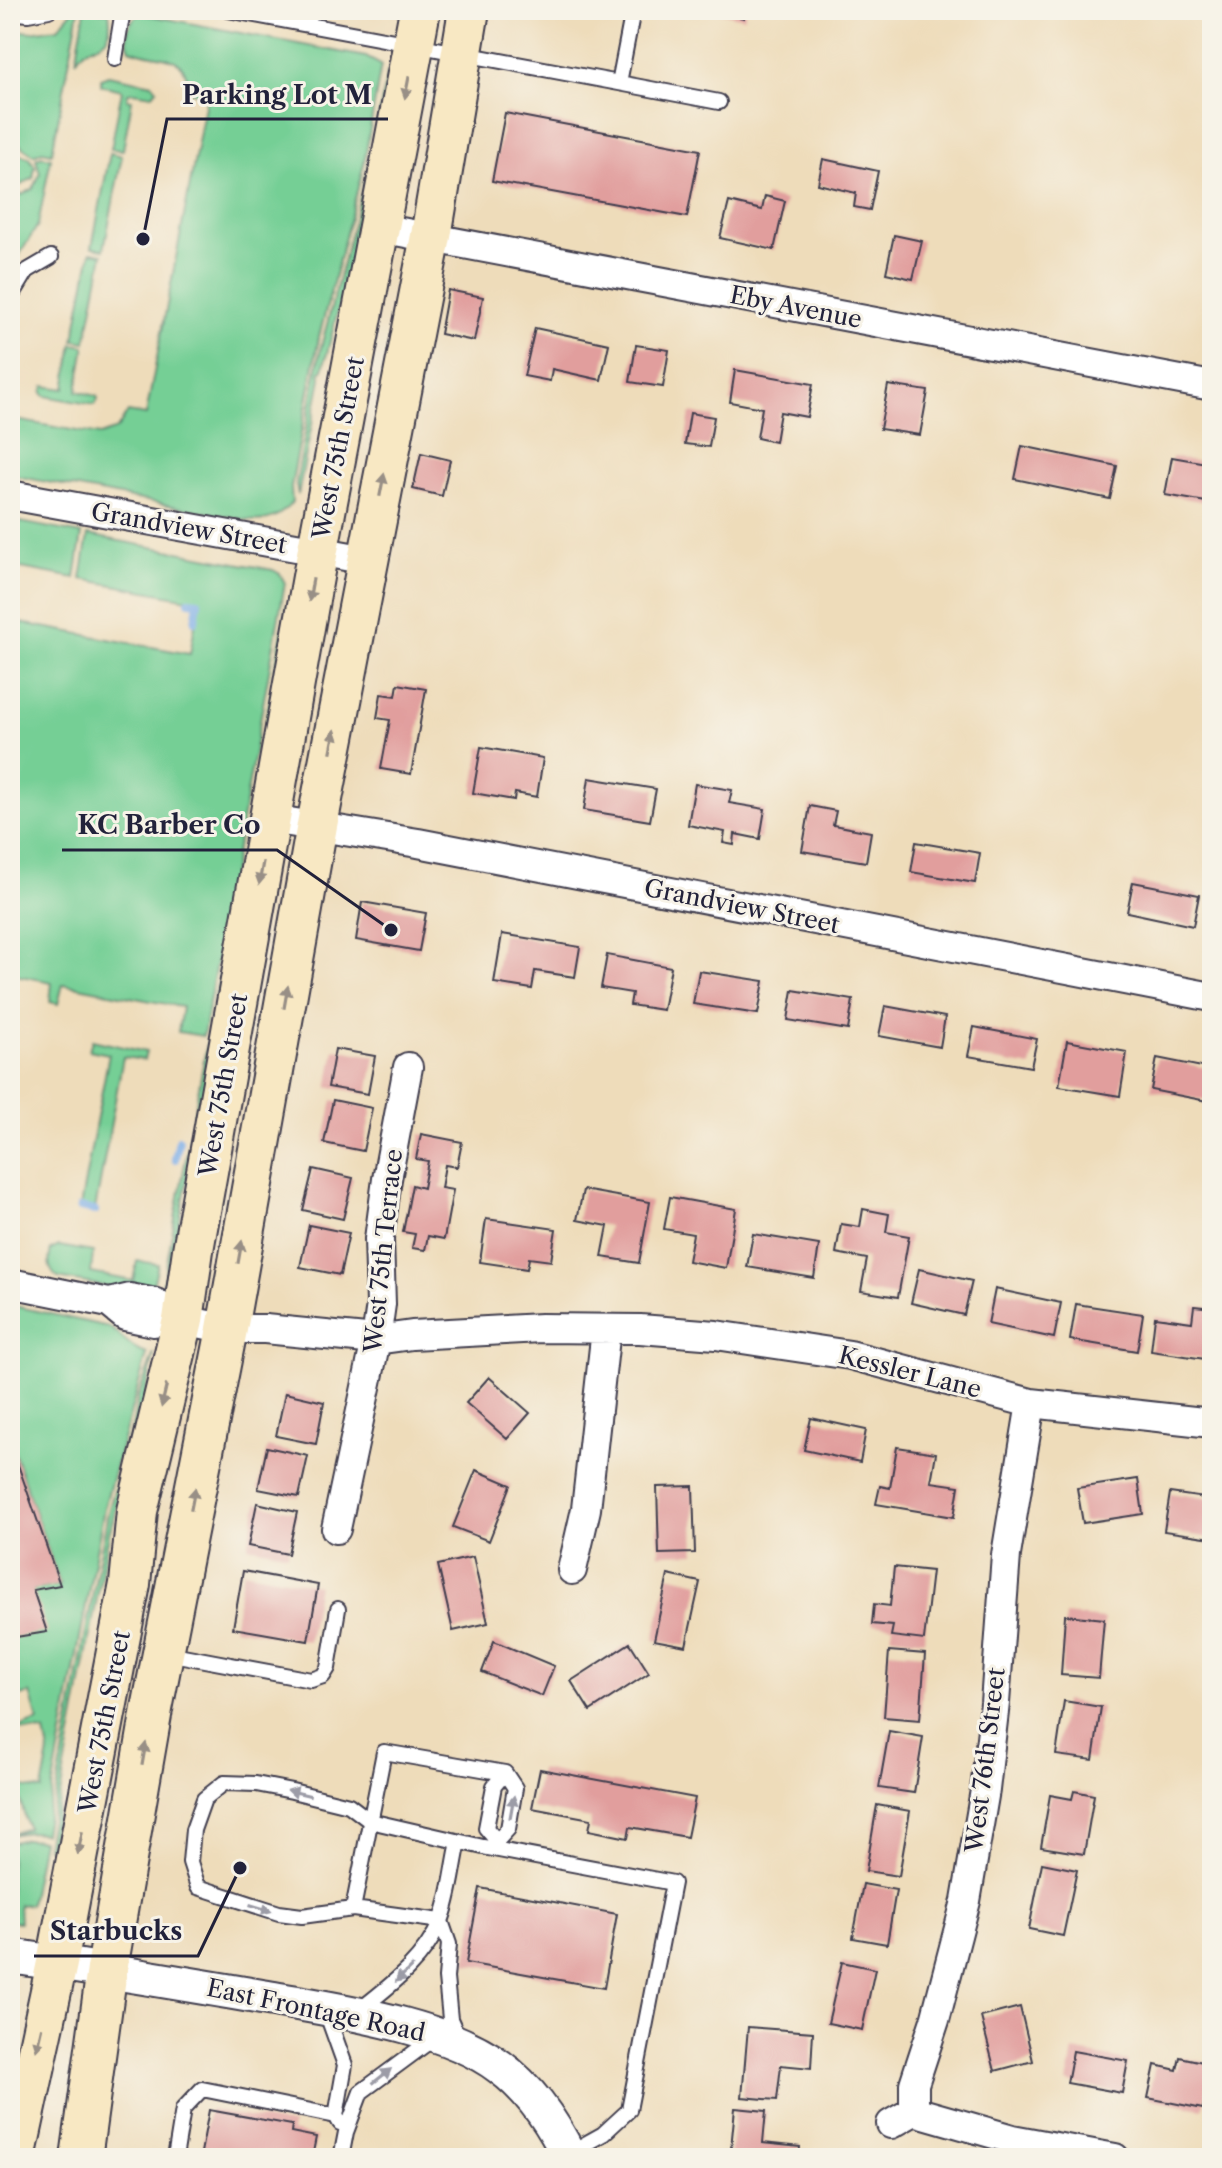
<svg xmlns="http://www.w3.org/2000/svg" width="1222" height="2168" font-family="'Libre Caslon Text',serif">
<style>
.green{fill:#75cf95;stroke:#4c7868;stroke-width:2}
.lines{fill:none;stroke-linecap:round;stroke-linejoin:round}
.stream{stroke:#7bade7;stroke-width:8}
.building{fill:#e19e9d}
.service-casing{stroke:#413e4e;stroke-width:18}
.minor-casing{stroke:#413e4e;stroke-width:32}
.tertiary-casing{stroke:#413e4e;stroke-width:38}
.secondary-casing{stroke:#413e4e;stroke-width:44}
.service{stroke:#fff;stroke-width:14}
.minor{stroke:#fff;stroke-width:28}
.tertiary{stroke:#fff;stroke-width:34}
.secondary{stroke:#f8e8c3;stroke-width:40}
.oneway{fill:#988f86}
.oneway2{fill:#9c9ca7}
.labels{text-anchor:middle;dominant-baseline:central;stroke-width:6;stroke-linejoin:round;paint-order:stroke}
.street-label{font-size:24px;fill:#22223b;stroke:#f7f3e8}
.leader{fill:none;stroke:#22223b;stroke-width:3}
.callout-dot{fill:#22223b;stroke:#f7f3e8;stroke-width:3}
.callout-label{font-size:26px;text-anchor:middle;font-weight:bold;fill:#22223b;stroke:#f7f3e8;stroke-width:6;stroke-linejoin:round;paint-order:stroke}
</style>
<rect width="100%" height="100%" fill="#f7f3e8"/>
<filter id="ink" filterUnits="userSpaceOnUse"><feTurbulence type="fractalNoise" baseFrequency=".0125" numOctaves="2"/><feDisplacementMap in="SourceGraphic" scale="16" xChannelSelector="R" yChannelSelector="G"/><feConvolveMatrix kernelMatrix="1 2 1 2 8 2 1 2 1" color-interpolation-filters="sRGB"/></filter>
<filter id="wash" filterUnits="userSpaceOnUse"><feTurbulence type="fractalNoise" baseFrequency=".006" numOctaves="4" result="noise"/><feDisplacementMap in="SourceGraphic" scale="32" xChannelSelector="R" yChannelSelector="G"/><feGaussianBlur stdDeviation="1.8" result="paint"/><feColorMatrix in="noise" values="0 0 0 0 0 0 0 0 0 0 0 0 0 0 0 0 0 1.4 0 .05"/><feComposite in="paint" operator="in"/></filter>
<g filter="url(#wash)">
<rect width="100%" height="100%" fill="#eedcba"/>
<path class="green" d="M73,10H79L52,153L42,151L34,155L19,144L10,143V29L30,32L58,28Z
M85,10L109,12C115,55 89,36 76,61Z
M142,14L366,57L381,65L364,164L319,337L291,487L292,502C280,518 265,523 246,520L10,475V419L100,435L117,429L128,412L146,415L207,95L188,91C189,49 158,61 130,49C124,37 128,18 142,14Z
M387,73L389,77L376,160L323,369L320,372L321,378L298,495L296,484L320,351L372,151Z
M108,75L153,84L157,89L152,95L134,92L128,93L127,99L132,100L123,150L111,149L122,90L101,85V78Z
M110,153L122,156L104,249L92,247Z
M18,154L29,157L35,167L33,178L21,185L10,182V158Z
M42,156L51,158L38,225L10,270V190L22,195L33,189L40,174L36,159Z
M91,252L103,254L86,342L74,340Z
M73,344L85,346L77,391L97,396L98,400L94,405L45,396L42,393L44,386L65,389Z
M10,520L82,534L75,578L10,566Z
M88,535L273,570L280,574L285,583L203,1036L178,1032L182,1007L63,984L58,1004L50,1002L52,982L10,974V621L190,654L199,601L81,579Z
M287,605L294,606L170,1272L163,1284Z
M92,1040L146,1052L144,1060L123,1057L95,1210L80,1207L109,1054L89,1050Z
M59,1246L93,1252L91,1273L133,1281L137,1261L158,1264L152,1290L138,1292L58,1278C48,1270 48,1261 51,1250Z
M10,1305L109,1327L137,1350L147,1354L104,1508L44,1833L29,1832L10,1835L28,1828L18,1792L23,1787L42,1790L49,1752L45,1732L22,1730L21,1727L38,1721L30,1693L10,1699V1638L33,1590L60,1585L10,1440Z
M154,1353L139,1425L109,1534L50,1848L46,1847L108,1512L132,1429L138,1397Z
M24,1839L42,1840L30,1904L19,1905L20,1922H10V1843Z"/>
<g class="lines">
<path class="stream" d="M189,601L198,602L195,621
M175,1159L179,1140
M80,1208L95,1211"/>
</g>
<g id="blocks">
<path class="building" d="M709,10H746L744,18Z
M505,113L700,150L687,217L492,181Z
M823,159L878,171L870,210L854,207L856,193L818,184Z
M765,196L785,201L774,250L720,238L729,202L762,210Z
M894,235L922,241L913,279L886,273Z
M448,290L483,297L474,341L440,334Z
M535,328L609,344L601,380L552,369L550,381L524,376Z
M636,345L669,350L663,387L630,382Z
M735,370L813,384L807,417L780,412L775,442L757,438L762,408L730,402Z
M888,385L928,391L920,435L880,429Z
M690,413L714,417L709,447L685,444Z
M1022,446L1117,466L1110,499L1015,479Z
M421,453L450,460L442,496L413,489Z
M1172,457L1212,464V503L1165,495Z
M398,684L426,689L411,774L381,769L390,720L377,718L381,694L396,696Z
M481,747L543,758L537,797L515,793L514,800L473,793Z
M589,778L656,789L650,821L584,810Z
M695,784L732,790L729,803L765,809L760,839L735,834L734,845L723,843L725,832L688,825Z
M810,806L836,811L833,825L871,832L866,862L802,851Z
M916,842L980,853L975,883L911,872Z
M1133,882L1199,895L1193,926L1127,912Z
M362,902L426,913L419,951L356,940Z
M502,934L580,947L575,977L535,971L532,989L494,983Z
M607,955L671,967L663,1010L630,1005L632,993L601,988Z
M699,971L764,981L758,1014L693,1004Z
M793,990L853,1000L848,1030L788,1020Z
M885,1006L945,1017L940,1047L879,1036Z
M974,1027L1037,1039L1031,1067L968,1056Z
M1067,1041L1127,1052L1120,1096L1059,1086Z
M335,1049L375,1056L368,1094L328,1087Z
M1157,1058L1212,1069V1102L1151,1090Z
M333,1100L372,1108L363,1151L324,1143Z
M421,1134L462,1142L457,1167L445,1165L441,1188L453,1190L444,1239L428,1236L425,1250L412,1248L415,1234L403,1232L412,1185L423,1188L428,1161L416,1159Z
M313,1169L353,1178L343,1219L303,1210Z
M583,1190L650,1202L639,1263L602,1257L608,1226L577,1220Z
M670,1197L736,1209L726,1268L688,1261L693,1234L664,1229Z
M863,1209L889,1214L886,1232L909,1236L898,1297L861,1291L867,1259L836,1253L841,1224L860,1227Z
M486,1219L556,1229L551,1261L529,1258L527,1269L480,1262Z
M309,1225L349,1233L340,1275L300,1267Z
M753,1234L819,1245L814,1278L747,1267Z
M919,1269L972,1281L964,1315L911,1303Z
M995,1289L1061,1303L1054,1338L988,1324Z
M1076,1304L1143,1314L1137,1351L1070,1340Z
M1194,1306L1212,1308V1360L1151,1351L1155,1317L1192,1322Z
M489,1377L530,1413L507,1439L466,1403Z
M285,1393L324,1402L316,1444L276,1436Z
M811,1418L866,1430L860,1462L804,1450Z
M10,1442L60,1585L33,1590L47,1632L10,1638Z
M267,1447L308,1456L299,1497L258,1489Z
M897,1447L936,1453L931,1482L959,1486L954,1517L876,1504L880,1486L890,1488Z
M476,1470L511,1485L489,1541L453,1527Z
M1138,1479L1143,1514L1083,1523L1077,1488Z
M693,1486L695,1553L659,1554L657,1487Z
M1170,1493L1212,1499V1538L1164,1531Z
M257,1503L297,1512L288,1554L248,1546Z
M473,1557L488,1623L453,1631L438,1565Z
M894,1567L932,1571L924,1640L891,1636L893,1626L872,1624L874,1604L890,1606Z
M243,1571L318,1585L308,1641L233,1628Z
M668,1575L700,1582L686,1646L654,1640Z
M1065,1615L1104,1619L1099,1678L1061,1675Z
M494,1641L554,1666L542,1696L482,1672Z
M630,1643L649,1673L590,1711L571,1681Z
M889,1651L925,1654L920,1720L884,1717Z
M1064,1701L1101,1707L1093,1760L1056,1755Z
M889,1731L923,1737L914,1793L879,1788Z
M540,1769L695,1798L687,1837L630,1827L628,1838L589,1830L591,1819L532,1808Z
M1074,1791L1094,1795L1084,1854L1041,1847L1050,1795L1072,1799Z
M877,1805L910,1811L899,1876L866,1871Z
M1042,1863L1077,1870L1063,1936L1029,1929Z
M863,1884L896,1890L887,1944L853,1938Z
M480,1888L617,1914L604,1988L466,1963Z
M842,1962L875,1969L862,2030L828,2023Z
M1020,2007L1033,2061L995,2071L981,2017Z
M748,2027L813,2032L811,2068L781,2065L777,2100L742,2097Z
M1073,2051L1128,2061L1122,2093L1067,2083Z
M1180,2057L1212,2064L1203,2109L1148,2098L1155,2065L1177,2070Z
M735,2108L766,2111L763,2143L800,2147L799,2158H730Z
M209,2110L292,2125L291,2132L316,2137L312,2158H200Z"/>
</g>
</g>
<g filter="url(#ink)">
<use href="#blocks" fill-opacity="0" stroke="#413e4e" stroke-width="2"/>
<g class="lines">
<g class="service-casing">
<path id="service" d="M228,10L619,83L633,10
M10,12L28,14L49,10
M115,59L123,10
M619,83L719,102
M10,299L27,271L51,257
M167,1653L311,1680L323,1676L328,1668L338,1609
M497,1841L486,1828L494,1786L505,1773
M353,1909L302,1916L279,1913L198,1887L190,1862L193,1830L204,1799L224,1783L256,1784L292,1791L349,1805L370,1821L483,1847L673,1883L629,2110L603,2134L567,2154
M441,1921L353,1909L384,1752L505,1773L515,1788L508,1829L497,1841L495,1849
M441,1921L449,1944L446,1978L450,2019L458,2037
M325,2009L345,2065L336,2116L340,2123
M357,2012C390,1986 424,1961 441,1921C451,1897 453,1867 459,1842
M175,2158L183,2109L202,2089L336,2116
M341,2158L346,2132L361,2092L434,2038"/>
</g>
<g class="minor-casing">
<path id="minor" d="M380,228L1212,386
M10,495L367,560
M271,819L418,843L1212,997
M10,1283L109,1303L130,1298L156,1303L165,1316
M109,1303L125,1316L154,1322L165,1316L227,1329H265L376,1340L412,1335L541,1328L640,1329L716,1335L850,1355L1031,1403L1212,1423
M336,1529L376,1340L381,1304L379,1239L387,1179L408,1067
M572,1570L586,1509L606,1329
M914,2111V2084L935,2020L966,1901L985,1790L995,1703L1006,1555L1031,1403
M914,2111L1012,2139L1115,2158
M891,2124L914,2111"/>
</g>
<g class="tertiary-casing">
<path id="tertiary" d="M10,1956C99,1969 186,1984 274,1999C341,2011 447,2026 500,2067C530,2089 554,2125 570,2158"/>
</g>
<g class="secondary-casing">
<path id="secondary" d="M15,2158L57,1963L130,1584L137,1511L183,1320L193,1250L318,549L420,10
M81,2158L107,1969L152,1709L227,1329L317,825L431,236L469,10"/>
</g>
<use href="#service" class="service"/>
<use href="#minor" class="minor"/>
<use href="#tertiary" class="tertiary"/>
<use href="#secondary" class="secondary"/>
</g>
<defs><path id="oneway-solid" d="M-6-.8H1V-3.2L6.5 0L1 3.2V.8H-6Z" transform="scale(2)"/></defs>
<g class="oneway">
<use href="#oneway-solid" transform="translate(407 87) rotate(101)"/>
<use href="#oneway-solid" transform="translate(382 485) rotate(-79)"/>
<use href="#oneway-solid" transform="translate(311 590) rotate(100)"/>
<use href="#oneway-solid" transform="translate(333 741) rotate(-79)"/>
<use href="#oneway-solid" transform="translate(261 873) rotate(100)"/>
<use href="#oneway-solid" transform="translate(286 997) rotate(-80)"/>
<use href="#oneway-solid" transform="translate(240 1252) rotate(-80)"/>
<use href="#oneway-solid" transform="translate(164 1396) rotate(103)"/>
<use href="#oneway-solid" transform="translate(193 1499) rotate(-79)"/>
<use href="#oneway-solid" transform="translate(144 1754) rotate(-80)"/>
<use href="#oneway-solid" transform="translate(80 1843) rotate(101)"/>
<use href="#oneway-solid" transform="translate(39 2039) rotate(103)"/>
</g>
<g class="oneway2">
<use href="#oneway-solid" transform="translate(299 1793) rotate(-167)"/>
<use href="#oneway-solid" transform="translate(512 1807) rotate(-80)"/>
<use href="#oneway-solid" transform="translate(261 1908) rotate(17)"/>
<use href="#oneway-solid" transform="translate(404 1974) rotate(136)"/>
<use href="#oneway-solid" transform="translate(382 2076) rotate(-38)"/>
</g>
</g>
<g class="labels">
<g class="street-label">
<text transform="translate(796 307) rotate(11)">Eby Avenue</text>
<text transform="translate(338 448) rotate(-79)">West 75th Street</text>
<text transform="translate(189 528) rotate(10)">Grandview Street</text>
<text transform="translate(742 906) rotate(11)">Grandview Street</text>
<text transform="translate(223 1085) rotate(-80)">West 75th Street</text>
<text transform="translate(383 1251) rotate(-84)">West 75th Terrace</text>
<text transform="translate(910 1372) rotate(14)">Kessler Lane</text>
<text transform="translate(104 1722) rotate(-79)">West 75th Street</text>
<text transform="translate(985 1760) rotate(-83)">West 76th Street</text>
<text transform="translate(316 2010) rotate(12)">East Frontage Road</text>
</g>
</g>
<path class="leader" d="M143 239L167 119H388M391 930L277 850H62M240 1868L198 1956H34"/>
<g class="callout-dot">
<circle cx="143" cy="239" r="8"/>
<circle cx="391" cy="930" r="8"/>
<circle cx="240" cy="1868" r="8"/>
</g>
<g class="callout-label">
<text x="277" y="104">Parking Lot M</text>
<text x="169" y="834">KC Barber Co</text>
<text x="116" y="1940">Starbucks</text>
</g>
<rect width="1222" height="2168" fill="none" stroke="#f7f3e8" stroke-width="40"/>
</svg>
